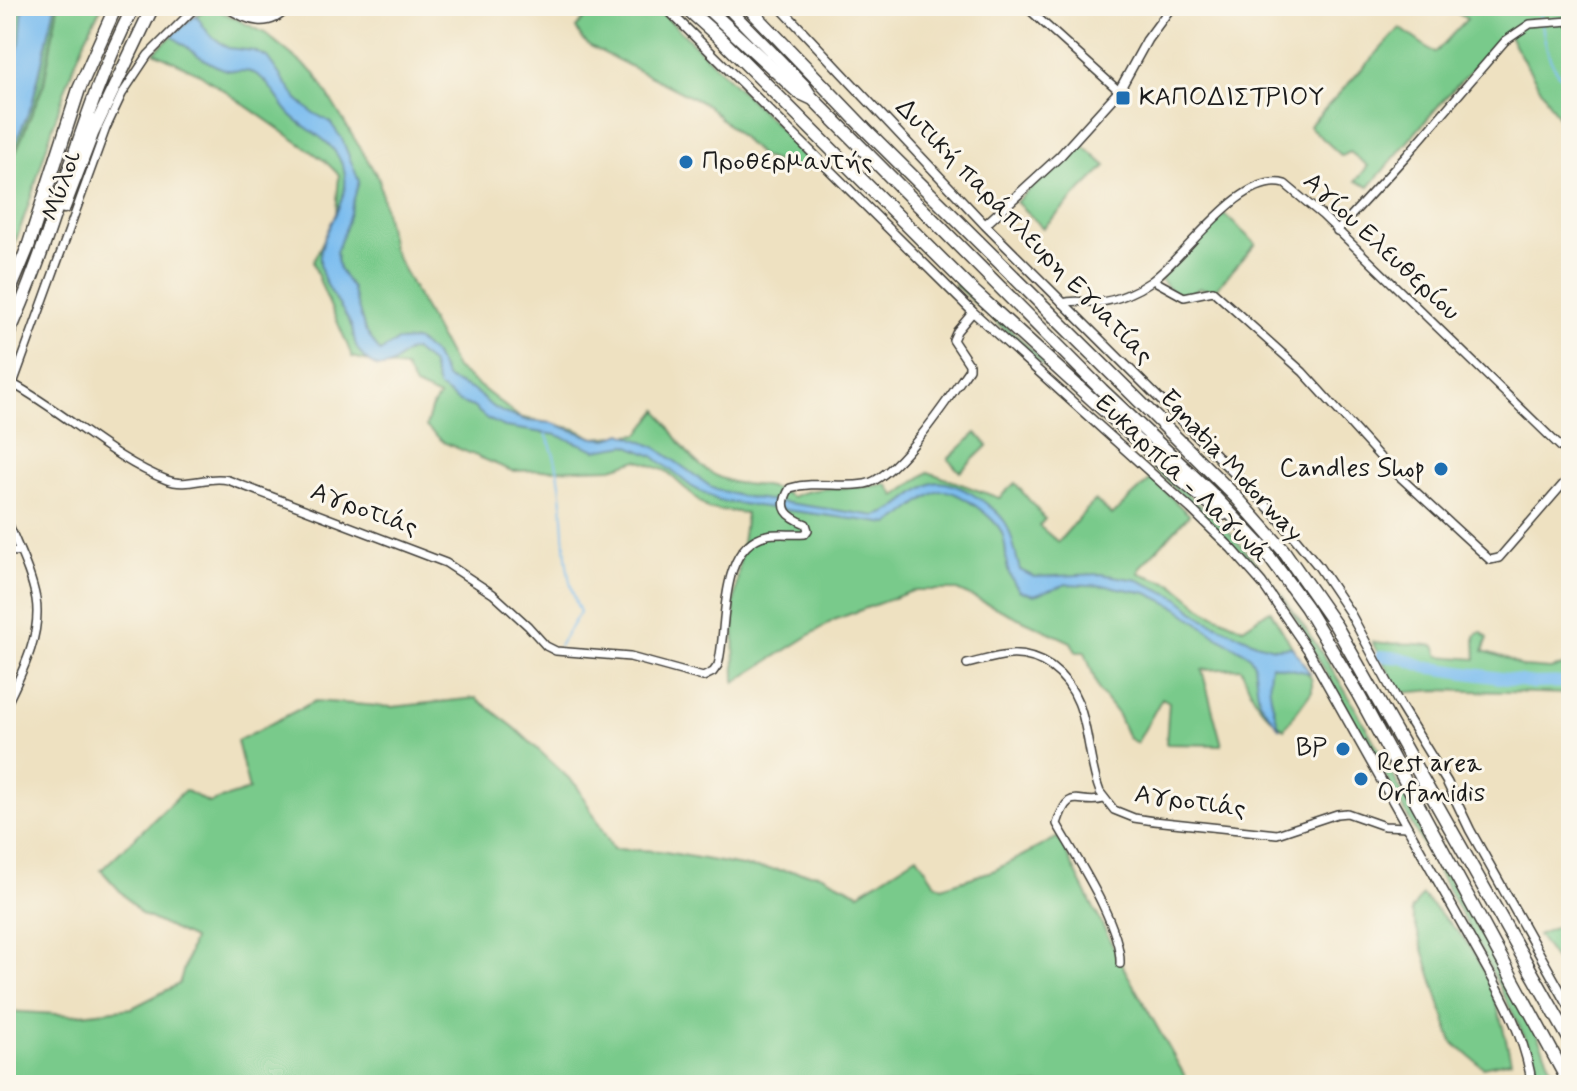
<svg xmlns="http://www.w3.org/2000/svg" width="1577" height="1091" font-family="Mynerve,sans-serif">
<style>
.green{fill:#79ca8b;stroke:#4a7354;stroke-width:2}
.forest{fill:#62ae77;stroke:#3f654a;stroke-width:2}
.water{fill:#79bcef;stroke:#4a6c86;stroke-width:2}
.lines{fill:none;stroke-linecap:round;stroke-linejoin:round}
.stream{stroke:#79bcef;stroke-width:2}
.river{stroke:#79bcef;stroke-width:12}
.minor-casing{stroke:#3c3a35;stroke-width:10}
.tertiary-casing{stroke:#3c3a35;stroke-width:11}
.trunk-casing{stroke:#3c3a35;stroke-width:14}
.motorway-casing{stroke:#3c3a35;stroke-width:15}
.minor{stroke:#fff;stroke-width:7}
.tertiary{stroke:#fff;stroke-width:8}
.trunk{stroke:#fff;stroke-width:11}
.motorway{stroke:#fff;stroke-width:12}
.poi-dot{fill:#1f6fb2;stroke:#fbf7ec;stroke-width:3}
.labels{text-anchor:middle;dominant-baseline:central;stroke-width:6;stroke-linejoin:round;paint-order:stroke}
.poi-label{font-size:26px;fill:#1c1c1c;stroke:#fbf7ec;text-anchor:start}
.street-label{font-size:26px;fill:#1c1c1c;stroke:#fbf7ec}
</style>
<rect width="100%" height="100%" fill="#fbf7ec"/>
<filter id="ink" filterUnits="userSpaceOnUse"><feTurbulence type="fractalNoise" baseFrequency=".0125" numOctaves="2"/><feDisplacementMap in="SourceGraphic" scale="16" xChannelSelector="R" yChannelSelector="G"/><feConvolveMatrix kernelMatrix="1 2 1 2 8 2 1 2 1" color-interpolation-filters="sRGB"/></filter>
<filter id="wash" filterUnits="userSpaceOnUse"><feTurbulence type="fractalNoise" baseFrequency=".006" numOctaves="4" result="noise"/><feDisplacementMap in="SourceGraphic" scale="32" xChannelSelector="R" yChannelSelector="G"/><feGaussianBlur stdDeviation="1.8" result="paint"/><feColorMatrix in="noise" values="0 0 0 0 0 0 0 0 0 0 0 0 0 0 0 0 0 1.4 0 .05"/><feComposite in="paint" operator="in"/></filter>
<g filter="url(#wash)">
<rect width="100%" height="100%" fill="#eee1c1"/>
<path class="green" d="M6,6H102C56,87 43,180 6,264Z
M595,6H655L814,162L807,170L762,157L707,105L590,46L582,39L576,28Z
M1445,6H1571V139L1507,33L1445,98L1369,187L1356,181L1368,166L1350,152L1342,156L1309,126L1400,28L1435,53L1467,19Z
M212,7L265,33L315,74L379,179L392,248L456,368L519,417L576,429L594,438L639,434L658,410C679,441 693,471 732,482C757,488 766,481 792,497C817,484 857,490 887,484L896,496L928,472L999,498L1015,483L1045,519L1039,526L1058,542L1095,500L1112,515L1152,478L1189,515L1140,567L1139,573L1173,584L1206,611L1243,628L1270,610L1312,680V691L1284,729C1258,709 1252,697 1241,668L1202,670L1222,745L1166,744L1169,702L1162,698L1137,743L1128,738L1118,715L1099,691L1085,652H1076L1071,642L957,590H915L834,620L735,682L734,605L746,513L708,509L666,471L638,460L612,468L512,471L445,443L426,427L431,409L439,397L415,386L405,368L387,366L352,357C340,324 323,295 313,262L336,214L339,175L325,161L200,74L154,52L196,15Z
M1079,142L1106,166L1043,228L1016,202Z
M1224,214L1256,244L1215,290L1199,288L1187,297L1171,291L1159,277Z
M959,282L1230,533C1324,634 1384,761 1450,881C1486,945 1534,1017 1558,1085H1536L1535,1058L1484,956L1390,784L1289,608L1261,572L1103,420L955,285Z
M976,433L988,445L960,472L948,459Z
M1481,632L1488,638L1483,651L1506,658L1523,667L1550,669L1571,664V694L1436,690L1400,693L1372,642C1394,645 1415,642 1435,646L1439,656L1476,659L1475,636Z
M476,698L515,728L577,786L613,849L660,851L748,867L820,874L859,893L917,856L935,883L942,887L995,870L1058,837L1126,972L1190,1085H6L7,1011L72,1015L132,1008L179,984L193,939L141,914L101,870L185,790L209,803L249,790L237,741L315,701L392,707Z
M1422,895C1440,915 1462,932 1475,955C1494,988 1503,1025 1511,1061L1483,1067L1452,1042L1411,911Z
M1571,920V965L1563,971L1538,935Z"/>
<path class="forest" d="M31,6H58L44,84L7,173L6,187V101Z"/>
<path class="water" d="M23,6H55L32,104L12,151L6,156V85L20,42Z
M196,15L209,34L228,48L254,51L267,57L297,99L312,112L330,122L342,139L359,181L345,230L336,252L339,269L352,288L365,330L380,352L397,341L416,340L434,354L447,379L475,391L490,405L504,413L528,421L552,423L594,438L608,439L622,433L655,447L714,489L740,496L876,516C900,510 909,494 930,484C950,475 994,505 1005,522C1012,532 1016,557 1020,570L1034,577L1100,574L1138,580L1177,597L1204,619L1256,643L1274,648L1292,647L1310,673L1271,665C1266,686 1273,708 1280,729L1259,701L1254,664L1249,655L1216,636L1178,608L1147,593L1107,586L1067,584L1034,595L1020,591C999,565 1011,559 1002,533C997,519 957,489 942,491C928,492 904,517 889,524L719,501L692,487L653,456L627,445L596,450L557,435L505,427L487,419L473,407L459,402L438,387L431,363L414,350C402,350 397,367 383,367C374,368 364,359 359,351C354,345 354,335 352,328C343,305 318,283 320,256C323,223 360,194 339,158C327,136 306,131 290,114C279,103 272,85 259,76C249,68 235,73 224,69C204,62 189,48 172,36Z"/>
<g class="lines">
<path class="stream" d="M1539,6L1541,19
M1547,6L1559,11
M1542,25C1547,54 1550,67 1571,87
M546,434C573,491 554,556 580,612L559,646"/>
<path class="river" d="M1381,656L1402,658L1426,667L1534,683L1571,682"/>
</g>
</g>
<g filter="url(#ink)">
<g class="lines">
<g class="minor-casing">
<path id="minor" d="M1025,6L1119,91
M1337,231L1406,156L1505,41L1530,24L1570,21
M1153,280L1184,297L1213,291L1303,372L1388,466L1490,560L1499,558L1571,475
M1062,303C1076,299 1086,303 1099,302C1116,301 1137,291 1150,282C1185,258 1240,171 1285,184L1322,215L1571,457
M13,384C66,413 111,458 167,480C187,488 208,475 228,480L446,563L493,594L528,626L546,646L556,651L630,657L703,677L713,672L718,665C728,629 717,546 767,535C778,533 793,535 805,534L808,530L806,524C788,517 777,509 790,488C815,481 840,488 865,484C896,479 950,396 969,369V364L953,340L957,331L973,312
M6,403L106,128L122,94L148,55L197,6
M6,517C16,544 31,571 36,599C42,636 21,674 6,706
M6,551L19,552
M967,664C981,661 996,656 1010,655C1025,654 1039,659 1051,667C1093,698 1083,748 1100,792L1114,810L1134,818L1154,821L1277,834L1337,814L1347,813L1384,826L1407,827
M1104,799C1079,807 1070,783 1057,824C1076,857 1122,927 1120,964"/>
</g>
<g class="tertiary-casing">
<path id="tertiary" d="M225,6C247,21 269,30 289,6
M664,6L973,312L1191,509L1232,549L1262,583L1308,650L1494,981C1512,1015 1527,1047 1532,1085
M779,6L985,225L1275,514L1319,567L1350,613L1401,707L1447,782L1470,830L1571,1010
M1571,17V25
M985,225L1060,156L1119,91L1147,40L1172,6"/>
</g>
<g class="trunk-casing">
<path id="trunk" d="M726,6L804,85L813,99"/>
</g>
<g class="motorway-casing">
<path id="motorway" d="M684,6L721,39L970,288L1176,476L1223,514
M705,6L798,92L813,99L1102,390L1210,492L1262,547L1306,607L1358,694L1570,1085
M747,6L865,129L1237,498L1283,550L1336,626L1571,1042
M64,207L92,134L153,6
M6,300L28,247L79,89L116,6
M6,339C57,231 79,112 134,6"/>
</g>
<use href="#minor" class="minor"/>
<use href="#tertiary" class="tertiary"/>
<use href="#trunk" class="trunk"/>
<use href="#motorway" class="motorway"/>
</g>
</g>
<g class="poi-dot">
<rect x="1115" y="90" width="16" height="16" rx="4"/>
<circle cx="686" cy="162" r="8"/>
<circle cx="1441" cy="469" r="8"/>
<circle cx="1343" cy="749" r="8"/>
<circle cx="1361" cy="779" r="8"/>
</g>
<g class="labels">
<g class="poi-label">
<text x="1139" y="98">ΚΑΠΟΔΙΣΤΡΙΟΥ</text>
<text x="702" y="162">Προθερμαντής</text>
<text x="1425" y="469" text-anchor="end">Candles Shop</text>
<text x="1327" y="749" text-anchor="end">BP</text>
<text x="1377" y="764">Rest area<tspan x="1377" dy="30">Orfanidis</tspan></text>
</g>
<g class="street-label">
<text transform="translate(62 186) rotate(-70)">Μύλοι</text>
<text transform="translate(1024 232) rotate(46)">Δυτική παράπλευρη Εγνατίας</text>
<text transform="translate(1381 247) rotate(43)">Αγίου Ελευθερίου</text>
<text transform="translate(1231 466) rotate(47)">Egnatia Motorway</text>
<text transform="translate(1182 479) rotate(44)">Ευκαρπία - Λαγυνά</text>
<text transform="translate(364 510) rotate(20)">Αγροτιάς</text>
<text transform="translate(1190 802) rotate(8)">Αγροτιάς</text>
</g>
</g>
<rect width="1577" height="1091" fill="none" stroke="#fbf7ec" stroke-width="32"/>
</svg>
